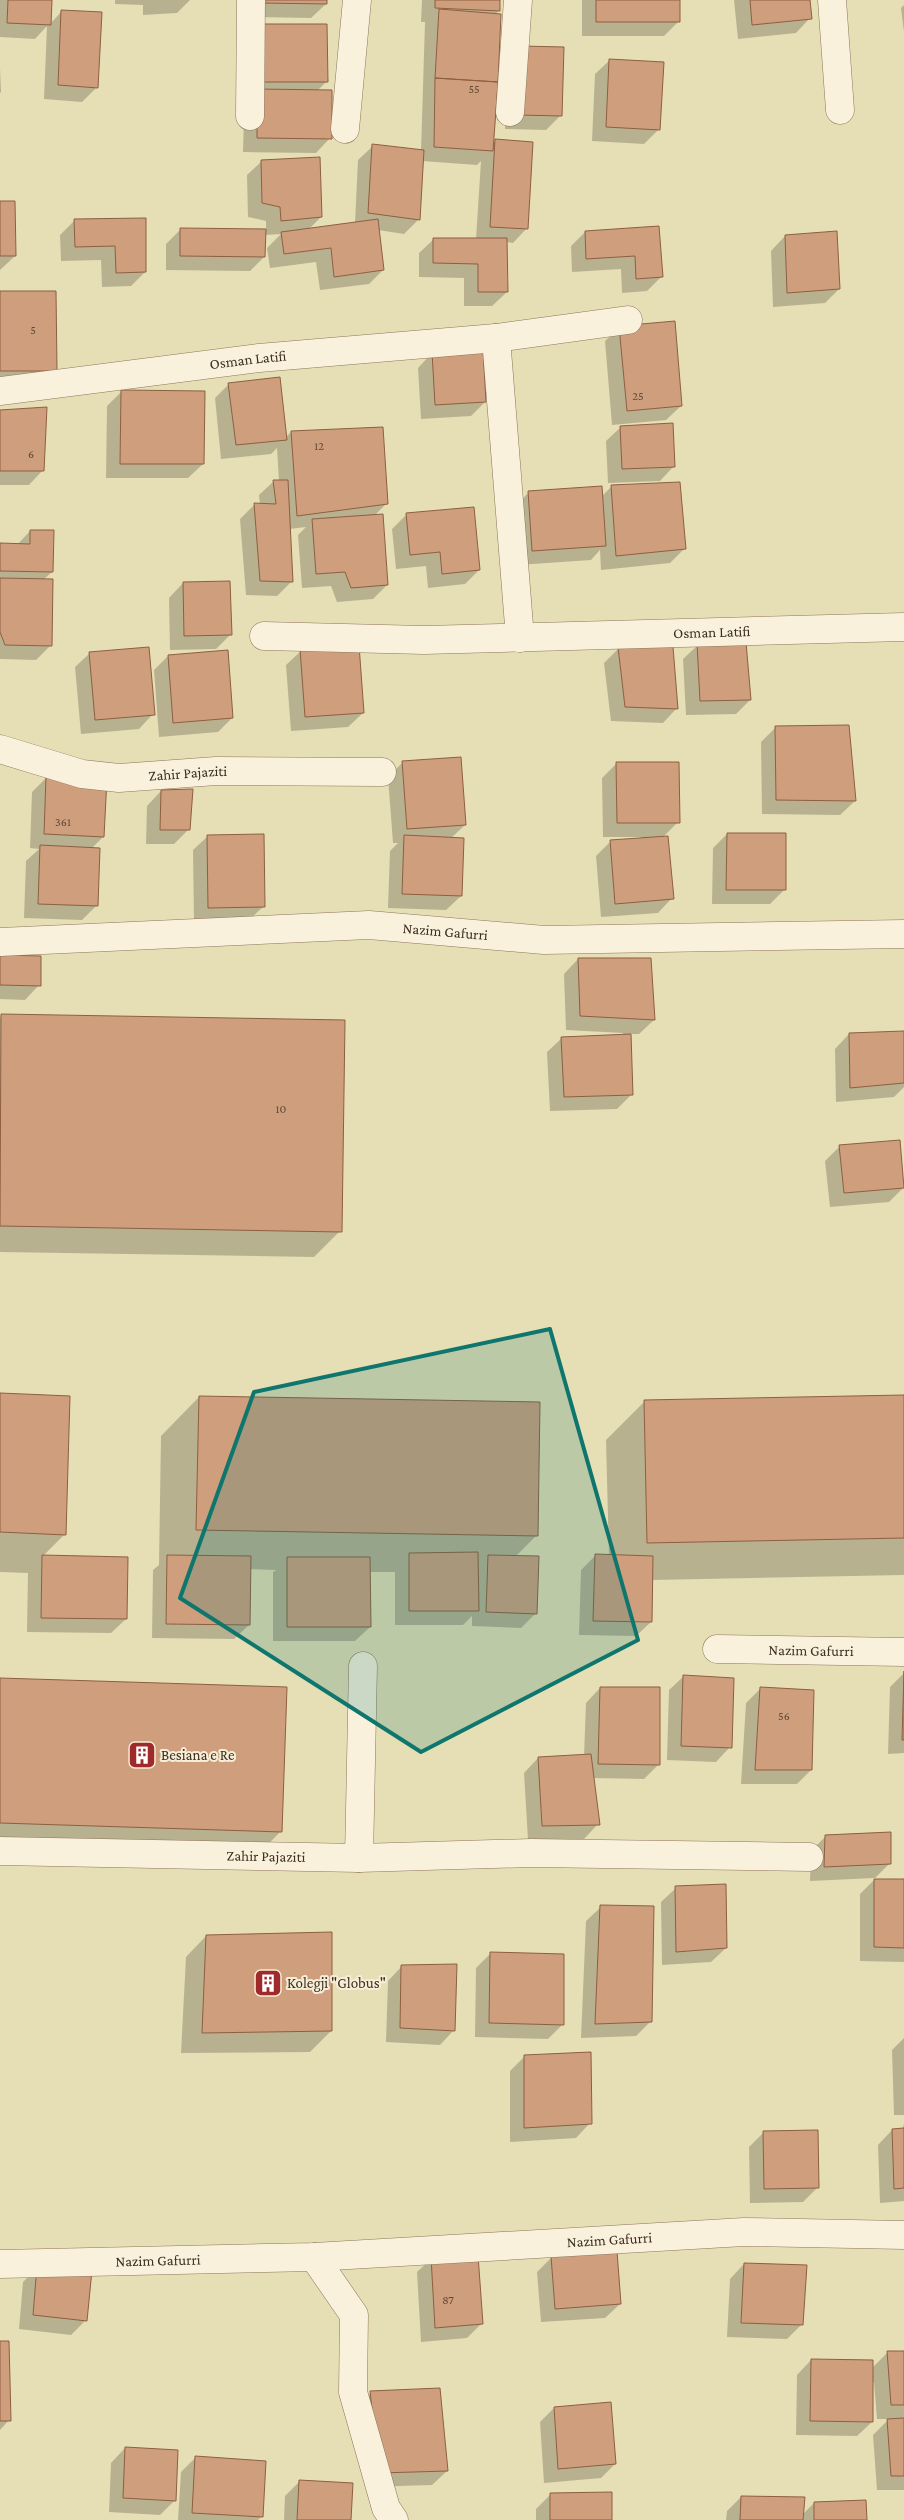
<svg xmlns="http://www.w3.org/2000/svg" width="904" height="2520" font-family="'Crimson Pro',serif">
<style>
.farmland{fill:#e6deb5}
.shadow{fill:#0003}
.building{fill:#cf9f7d;stroke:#8d5f41}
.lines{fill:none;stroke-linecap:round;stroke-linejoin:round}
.minor-casing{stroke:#8d765c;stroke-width:29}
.minor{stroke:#faf1dc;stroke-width:28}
.marked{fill:#0f766e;fill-opacity:0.2;stroke:#0f766e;stroke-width:4;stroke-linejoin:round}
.labels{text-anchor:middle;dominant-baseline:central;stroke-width:4;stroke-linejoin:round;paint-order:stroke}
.number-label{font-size:12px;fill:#624a37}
.street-label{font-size:15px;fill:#3d2e20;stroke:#f7eed8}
.poi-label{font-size:15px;fill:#3d2e20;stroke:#f7eed8;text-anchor:start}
</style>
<rect width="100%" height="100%" fill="#f0e4c8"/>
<path class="farmland" d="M0,0H904V2520H0Z"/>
<path class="shadow" d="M0,0H51L50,24L62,11L97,87L82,102L44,99L47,26L35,39L0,37Z
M115,0H190L177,13L143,15V5L115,4Z
M247,0H326V4L311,18L247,17Z
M422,0H499V11L495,14L492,144L496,140L527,228L513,243L506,242L507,292L492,306H464V278L419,277V253L434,239H476L481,161L477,165L422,161L419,219L404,234L378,230L383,270L369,284L320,290L316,262L270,268L267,248L281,234L265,235L264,257L250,271L166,270V244L181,229L266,230V221L248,217L247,175L262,161L321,217L308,230L355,223L358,160L373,146L421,151L425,22H421Z
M582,0H679L678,22L664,36H582Z
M734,0H808L810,18L796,33L738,39Z
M904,5V32L901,8Z
M246,40L326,82L317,91L330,138L316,153L243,152Z
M610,60L659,129L644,144L592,141L595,74Z
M507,62L561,115L546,130L505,129Z
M0,68L1,92L0,93Z
M0,203L15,256L0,270Z
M144,219L145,272L131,286L102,287L101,260L61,261L60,235L75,220Z
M658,228L661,277L647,291L622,293L621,269L572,272L571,246L585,232Z
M785,236L839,289L825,303L773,307L771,251Z
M0,293L56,370L0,385Z
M620,327L681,406L666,420L612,425L605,341Z
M432,353L485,402L471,416L421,419L418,368Z
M229,384L285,438L291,432L386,504L374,516L387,585L373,599L337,602L331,586L302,588L298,535L306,527L289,529L292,581L277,596L246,595L240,519L255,504L260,505L259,495L274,481H279L277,448L271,454L221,459L215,398Z
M121,392L203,464L188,478H106L107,406Z
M0,412L43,470L29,485H0Z
M621,427L674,466L660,481L608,483L606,441Z
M611,487L685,548L670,563L601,570L600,550L591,560L518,565L515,507L529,492L601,497Z
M407,514L479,570L465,584L428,588L426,566L396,569L392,529Z
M30,531L52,572L43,580L50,646L36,660L0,659V545H17Z
M183,583L231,634L216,649L170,650L169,598Z
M698,645L750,700L736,714L686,715L683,659Z
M619,648L677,708L663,723L611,721L604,663Z
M301,651L363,713L348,727L291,731L286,665Z
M90,653L153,714L139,729L81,734L75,667Z
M168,656L232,718L218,732L159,737L154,670Z
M775,728L855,801L840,815L762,814L761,742Z
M403,762L465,825L450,839L461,896L446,910L388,908L390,851L398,843H393L388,777Z
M617,763L678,822L663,837L672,898L658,913L601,917L596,856L611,841L641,839V837H603L602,778Z
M47,777L103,837L91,849L97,905L82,920L24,918L26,861L39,849L30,848L32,792Z
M161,791L189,829L174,844H146L147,806Z
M727,834L784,890L770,904H712L713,848Z
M208,836L264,906L249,920L194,922L193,850Z
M0,956L39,985L25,1000L0,999Z
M578,959L654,1020L639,1034H629L632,1094L617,1109L550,1111L547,1052L562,1038L623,1035V1033L566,1030L564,974Z
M2,1016L340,1231L314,1257L0,1252V1017Z
M904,1032V1087L894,1097L836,1102L835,1049L849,1034Z
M840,1146L904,1187L889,1202L830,1207L825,1161Z
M0,1395L65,1534L42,1557L126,1619L111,1633L27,1632L28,1573L0,1572Z
M904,1396V1575L652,1580L651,1622L636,1636L579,1635L581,1570L596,1555L609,1556L606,1440L644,1402Z
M199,1397L536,1536L515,1557L536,1613L521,1628L472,1626V1616L463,1625H395V1572H369L370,1627L355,1641H273V1572L276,1570L249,1569V1625L234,1639L152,1638L153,1570L159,1565L161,1436Z
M904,1673V1753L888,1754L890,1687Z
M684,1676L730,1747L716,1762L667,1760L669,1690Z
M0,1679L281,1831L243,1870L0,1862Z
M600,1688L659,1764L644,1779L592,1778L598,1824L584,1839L528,1840L524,1773L538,1758L584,1756L586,1703Z
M761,1688L811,1770L797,1784H741L746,1703Z
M826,1836L890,1863L875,1878L810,1881L811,1851Z
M874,1880H904V1962L860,1961V1894Z
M676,1888L726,1948L711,1962L662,1965L661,1902Z
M601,1907L650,2022L636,2036L581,2038L586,1921Z
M206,1936L331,2031L310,2052L181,2053L186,1957Z
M491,1953L563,2024L548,2039L475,2037L476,1968Z
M402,1966L454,2030L440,2045L386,2042L388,1981Z
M904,2038V2115H894L892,2050Z
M525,2056L590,2123L576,2138L510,2142V2071Z
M904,2124V2201L880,2203L878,2145L892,2130H902Z
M764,2132L817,2188L803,2202L750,2203L749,2147Z
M552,2257L620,2304L605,2318L541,2322L537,2272Z
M432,2258L481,2324L467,2338L421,2342L417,2272Z
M744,2264L802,2324L787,2339L727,2337L730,2279Z
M37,2268L90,2272L85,2321L71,2335L19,2329L23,2282Z
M0,2342L9,2420L0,2430Z
M904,2352V2490H877L873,2435L889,2419H877L874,2382H872V2422L857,2436L796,2435L797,2375L811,2360L872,2368L887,2353Z
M371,2393L447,2471L432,2485L365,2487L356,2407Z
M554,2408L615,2464L601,2478L544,2483L540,2422Z
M125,2448L175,2500L160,2515L109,2512L111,2463Z
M196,2457L265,2462L261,2517L258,2520H178L181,2472Z
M299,2482L350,2520H284L285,2496Z
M551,2494L611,2520H536V2509Z
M741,2497L802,2515L814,2503L866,2520H726L727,2511Z"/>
<path class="building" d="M8,0H52L51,25L7,23Z
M261,0H327V4L261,3Z
M435,0H500V11L435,8Z
M596,0H680V22H596Z
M750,0H810L812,19L752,25Z
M439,9L501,14L498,82L435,78Z
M61,10L102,12L98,88L58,85Z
M260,24H327L328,82H261Z
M521,46L564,47L562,116L519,115Z
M609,59L664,62L660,130L606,127Z
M435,78L498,82L493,151L434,147Z
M257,89L332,90V139L257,138Z
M495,139L533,142L528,229L490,227Z
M372,144L424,150L420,220L368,213Z
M320,157L322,217L281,221L280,207L262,203L261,160Z
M0,201H15L16,256H0Z
M146,218V272L116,273L115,246L75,247L74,219Z
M378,219L384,270L334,277L331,248L284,254L281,232Z
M659,226L663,277L636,279L635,256L586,259L585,231Z
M180,228L266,229L265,257L180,256Z
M837,231L840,289L787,293L785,235Z
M433,238H507L508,292H478V264L433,263Z
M0,291H56L57,371H0Z
M675,321L682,406L627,411L619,326Z
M483,349L486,402L435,405L432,352Z
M280,377L287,440L236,445L228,383Z
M121,390L205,391L204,464H120Z
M47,407L44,471H0V410Z
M673,423L675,467L622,469L620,426Z
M383,427L388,504L297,516L291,431Z
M273,480H288L293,582L260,581L254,503L276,504Z
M680,482L686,549L616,556L611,485Z
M602,486L606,546L532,551L528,491Z
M474,507L480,570L442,574L440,552L410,555L406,513Z
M383,514L388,585L351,588L345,572L316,574L312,519Z
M30,530H54L53,572L0,571V543L30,544Z
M0,578L53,579L52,646L5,645L0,632Z
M230,581L232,635L184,636L183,582Z
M746,642L751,700L700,701L697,643Z
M359,645L364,713L305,717L300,649Z
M149,647L155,715L95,720L89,652Z
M618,647H673L678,709L625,707Z
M228,650L233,718L173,723L168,655Z
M849,725L856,801L776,800L775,726Z
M461,757L466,825L407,829L402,761Z
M616,762H679L680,823H617Z
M46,776L107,778L104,837L44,834Z
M193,789L190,830H160L161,790Z
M727,833H786V890H726Z
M264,834L265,907L208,908L207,835Z
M404,835L464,838L462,896L402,894Z
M668,836L674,899L615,904L610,840Z
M40,845L100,848L98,906L38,904Z
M0,955L41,956V986L0,985Z
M578,958H651L655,1020L580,1016Z
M1,1014L345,1020L342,1232L0,1226Z
M904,1031V1083L850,1088L849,1033Z
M631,1034L633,1095L564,1097L561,1037Z
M900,1140L904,1188L844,1193L839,1145Z
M0,1393L70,1396L66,1535L0,1532Z
M904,1395V1538L647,1543L644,1400Z
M199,1396L540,1402L538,1536L196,1530Z
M478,1552L479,1611H409V1553Z
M595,1554L653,1556L652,1622L593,1621Z
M42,1555L128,1557L127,1619L41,1618Z
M167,1555L251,1556L250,1625L166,1624Z
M488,1555L539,1556L537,1614L486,1612Z
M287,1557H370L371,1627H287Z
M904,1671V1740H902Z
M683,1675L734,1678L732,1748L681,1746Z
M0,1678L287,1687L282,1832L0,1823Z
M600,1687H660V1765L598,1764Z
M760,1687L814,1690L812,1770H755Z
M591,1754L600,1825L542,1826L538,1757Z
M891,1832V1864L824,1867L825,1835Z
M874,1879H904V1948L874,1947Z
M726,1884L727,1948L676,1952L675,1886Z
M600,1905L654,1906L652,2022L595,2024Z
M332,1932V2031L202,2033L206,1935Z
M490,1952L564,1954V2025L489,2023Z
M457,1964L455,2031L400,2028L401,1965Z
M591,2052L592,2124L524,2128V2055Z
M904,2128V2188L894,2189L892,2129Z
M818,2130L819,2188L764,2189L763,2131Z
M617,2251L621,2304L555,2309L551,2256Z
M478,2255L483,2324L435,2328L431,2257Z
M744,2263L807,2265L803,2325L741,2323Z
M37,2266L92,2270L87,2321L33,2315Z
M0,2341H9L11,2421H0Z
M887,2351H904V2405H891Z
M811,2359L873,2360V2422L810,2421Z
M440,2388L448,2471L379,2473L370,2391Z
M611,2402L616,2464L558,2469L554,2407Z
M904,2418V2476H891L887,2419Z
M125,2447L178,2450L176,2501L123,2498Z
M195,2456L266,2461L263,2517L192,2513Z
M299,2480L353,2483L351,2520H297Z
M612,2492V2520H550V2493Z
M741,2496L805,2497L803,2520H740Z
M866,2500L867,2520H814V2502Z"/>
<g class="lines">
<g class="minor-casing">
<g id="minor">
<path d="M832,0L840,110"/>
<path d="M510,112L518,0"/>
<path d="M250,116L251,0"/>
<path d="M345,129L357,0"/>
<path d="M496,338L520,638"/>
<path id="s1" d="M0,391L259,358L496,338L628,320"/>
<path id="s2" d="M264,636L424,640L904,627"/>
<path id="s3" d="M0,749L82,774L119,778L216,771L382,772"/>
<path id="s4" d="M0,942L369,925L544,940L904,934"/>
<path id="s5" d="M717,1649L904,1652"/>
<path id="s6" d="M0,1851L359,1858L531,1853L809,1857"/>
<path d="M359,1858L363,1666"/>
<path d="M314,2257L354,2315L353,2392L386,2508L394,2520"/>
<path id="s7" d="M0,2264L314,2257L744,2232L904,2235"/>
</g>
</g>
<use href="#minor" class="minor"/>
</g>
<path class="marked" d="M550,1329L638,1640L421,1752L180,1598L254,1392Z"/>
<defs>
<g id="building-square" transform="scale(1.4375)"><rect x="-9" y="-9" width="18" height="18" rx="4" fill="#9e2a2b" stroke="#f7eed8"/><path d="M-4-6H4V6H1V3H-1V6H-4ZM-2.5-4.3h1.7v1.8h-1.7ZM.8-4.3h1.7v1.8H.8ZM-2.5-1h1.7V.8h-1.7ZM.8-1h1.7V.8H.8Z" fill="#fff"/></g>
</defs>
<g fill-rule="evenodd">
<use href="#building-square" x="142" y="1755"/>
<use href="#building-square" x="268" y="1983"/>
</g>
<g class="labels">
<g class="number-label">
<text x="474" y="89">55</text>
<text x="33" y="330">5</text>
<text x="638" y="396">25</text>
<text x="319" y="446">12</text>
<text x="31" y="454">6</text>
<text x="63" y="822">361</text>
<text x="281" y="1109">10</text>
<text x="784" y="1716">56</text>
<text x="448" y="2300">87</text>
</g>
<g class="street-label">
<text stroke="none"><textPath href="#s1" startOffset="250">Osman Latifi</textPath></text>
<text stroke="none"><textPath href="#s2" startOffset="448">Osman Latifi</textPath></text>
<text stroke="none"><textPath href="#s3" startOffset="192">Zahir Pajaziti</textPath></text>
<text stroke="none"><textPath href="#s4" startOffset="446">Nazim Gafurri</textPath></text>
<text stroke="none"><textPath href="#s5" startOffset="94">Nazim Gafurri</textPath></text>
<text stroke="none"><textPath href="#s6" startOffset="266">Zahir Pajaziti</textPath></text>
<text stroke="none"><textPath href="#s7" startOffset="610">Nazim Gafurri</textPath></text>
<text stroke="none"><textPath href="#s7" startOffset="158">Nazim Gafurri</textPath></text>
</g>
<g class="poi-label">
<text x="161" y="1755">Besiana e Re</text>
<text x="287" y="1983">Kolegji "Globus"</text>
</g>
</g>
</svg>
